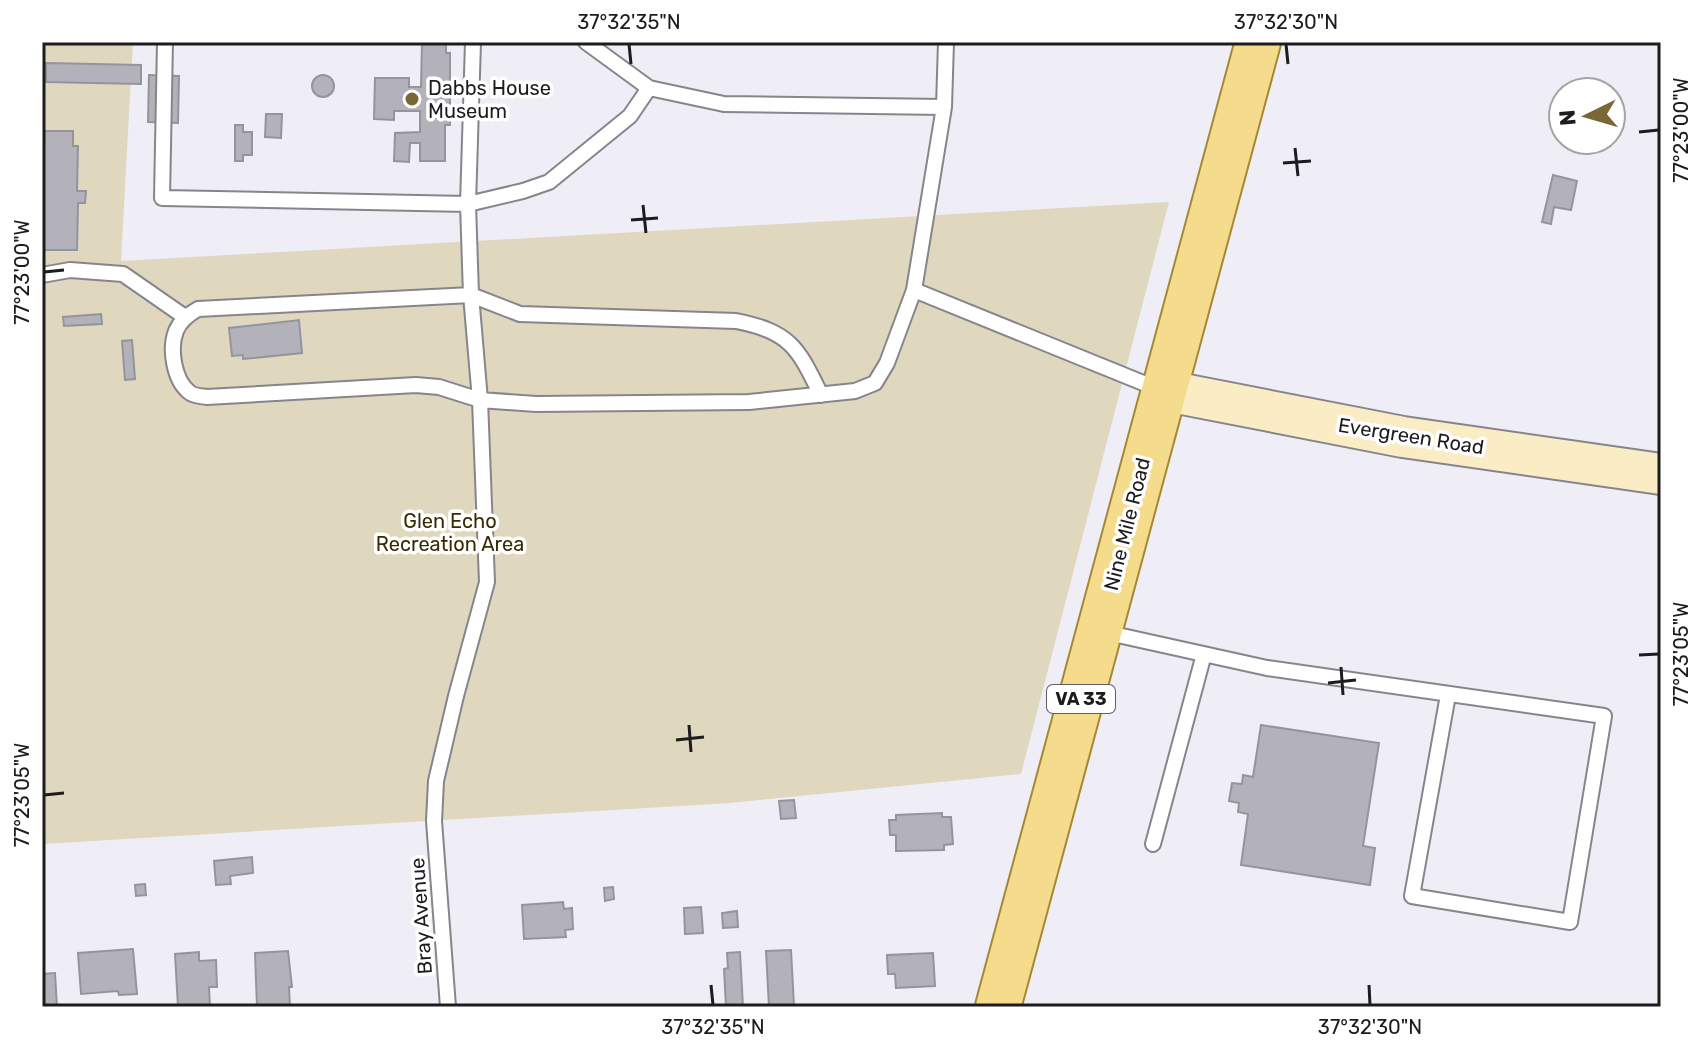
<svg xmlns="http://www.w3.org/2000/svg" width="1703" height="1049" font-family="Rubik,sans-serif">
<style>
.green{fill:#e0d7bf}
.building{fill:#b3b2ba;stroke:#95949c;stroke-width:2}
.lines{fill:none;stroke-linecap:round;stroke-linejoin:round}
.lane-casing{stroke:#86858c;stroke-width:18}
.secondary-casing{stroke:#86858c;stroke-width:44}
.primary-casing{stroke:#a48935;stroke-width:48}
.lane{stroke:#fff;stroke-width:14}
.secondary{stroke:#faedc6;stroke-width:40}
.primary{stroke:#f5dc8d;stroke-width:44}
.ticks{fill:none;stroke:#1c1c1f;stroke-width:3}
.poi-dot{fill:#796836;stroke:#fff;stroke-width:3}
.labels{text-anchor:middle;dominant-baseline:central;stroke-width:7;stroke-linejoin:round;paint-order:stroke}
.shield{fill:#fff;stroke:#606062;stroke-width:2}
.shield-label{font-size:18px;font-weight:bold;fill:#1c1c1f}
.poi-label{font-size:20px;fill:#1c1c1f;stroke:#fff;text-anchor:start}
.street-label{font-size:20px;fill:#1c1c1f;stroke:#fff}
.park-label{font-size:20px;fill:#382b02;stroke:#fff}
.neatline{fill:none;stroke:#1c1c1f;stroke-width:3}
.ticks-label{font-size:20px;text-anchor:middle;fill:#1c1c1f}
</style>
<rect width="100%" height="100%" fill="#efeef7"/>
<path class="green" d="M42,42H133L121,261L1169,202L1021,774L730,803L42,844Z"/>
<path class="building" d="M422,42H446V53H450V125H445V161H420V143H410L409,162L394,161L395,133L420,132V111H394V120L374,119L375,78H409V87H421Z
M46,63L141,65V84L46,82Z
M149,75L179,76L178,123L148,122Z
M312 86a11 11 0 1 1 22 0a11 11 0 1 1-22 0Z
M1564,87L1587,92H1563V114L1558,112Z
M266,114H282L281,138L265,137Z
M235,125H243V132H252V155H243V161H235Z
M45,131H73V146H78L77,191H86L85,203H78L77,250H42V144L44,145Z
M1553,175L1577,181L1571,210L1554,207L1551,224L1542,222Z
M101,314L102,324L64,326L63,317Z
M299,320L302,353L243,359V355L232,356L229,328Z
M132,340L135,379L125,380L122,341Z
M1261,725L1379,743L1363,846L1375,848L1370,885L1241,865L1248,814L1238,812L1239,803L1229,801L1232,783L1242,784L1243,775L1253,777Z
M794,800L796,818L781,819L779,801Z
M942,813V817H951L953,844L944,845V850L896,851V835H890L889,820H896V815Z
M252,857L253,873L230,876L231,884L216,885L214,861Z
M145,884L146,895L136,896L135,885Z
M613,887L614,899L605,901L604,888Z
M563,902L564,909L572,908L573,929L565,930L566,937L524,939L522,905Z
M701,907L703,933L685,934L684,908Z
M737,911L738,927L723,928L722,913Z
M133,949L137,994L119,995L118,991L81,994L78,953Z
M791,950L794,1006L769,1007L766,951Z
M288,951L292,987H289L290,1007H257L255,953Z
M199,952V961L216,960L217,987H209L210,1007H178L175,954Z
M740,952L743,1007H726L724,969L728,968L727,953Z
M933,953L935,986L896,988L895,974H888L887,955Z
M55,973L57,1007H42V974Z"/>
<g class="lines">
<g class="lane-casing">
<path id="lane" d="M165,42L162,198L468,204L471,295L480,400L487,582L456,696L436,781L434,821L448,1007
M473,42L468,204L523,191L549,182L630,116L649,88
M586,42L649,88L724,104L944,107
M42,275L70,270L123,274L185,317
M914,290L1158,389
M821,395C798,348 791,332 736,321L520,314L471,295L198,309C189,314 180,321 176,331C169,349 174,380 189,392C193,396 201,396 207,397L416,385L439,387L480,400L536,404L749,402L855,391L875,383L887,363L914,290L944,107L946,42
M1104,632L1267,668L1604,716L1570,922L1412,896L1448,695
M1153,844L1204,654"/>
</g>
<g class="secondary-casing">
<path id="secondary" d="M1162,390L1403,437L1661,474"/>
</g>
<g class="primary-casing">
<path id="primary" d="M998,1007C1085,685 1170,363 1258,42"/>
</g>
<use href="#lane" class="lane"/>
<use href="#secondary" class="secondary"/>
<use href="#primary" class="primary"/>
</g>
<path class="ticks" d="M629,44L631,64M1286,44L1288,64M1639,132L1659,130M1295,148L1298,176M1283,163L1311,161M643,205L646,233M631,220L658,218M44,272L64,270M1639,655L1659,654M1341,667L1343,695M1328,683L1356,680M689,725L691,752M676,740L704,737M44,795L64,793M711,985L713,1005M1369,985L1370,1005"/>
<circle class="poi-dot" cx="412" cy="99" r="8"/>
<g class="labels">
<rect class="shield" x="1047" y="685" width="68" height="28" rx="6"/>
<g class="shield-label">
<text x="1081" y="699">VA 33</text>
</g>
<g class="poi-label">
<text x="428" y="88">Dabbs House<tspan x="428" dy="23">Museum</tspan></text>
</g>
<g class="street-label">
<text transform="translate(1411 436) rotate(9)">Evergreen Road</text>
<text transform="translate(1127 524) rotate(-76)">Nine Mile Road</text>
<text transform="translate(421 916) rotate(-94)">Bray Avenue</text>
</g>
<g class="park-label">
<text x="450" y="521">Glen Echo<tspan x="450" dy="23">Recreation Area</tspan></text>
</g>
</g>
<rect width="1703" height="1049" fill="none" stroke="#ffffff" stroke-width="88"/>
<g transform="translate(1587 116) rotate(265)"><circle r="38" fill="#ffffff" stroke="#a4a4a5" stroke-width="2"/>
<path d="M0-6L14 30L0 20L-14 30Z" fill="#796836"/>
<text y="-12" font-size="22" font-weight="bold" text-anchor="middle" fill="#1c1c1f">N</text>
</g>
<rect x="44" y="44" width="1615" height="961" class="neatline"/>
<g class="ticks-label">
<text x="629" y="29">37°32'35"N</text>
<text x="1286" y="29">37°32'30"N</text>
<text transform="translate(1681 130) rotate(-90)" y="7">77°23'00"W</text>
<text transform="translate(22 272) rotate(-90)" y="7">77°23'00"W</text>
<text transform="translate(1681 654) rotate(-90)" y="7">77°23'05"W</text>
<text transform="translate(22 795) rotate(-90)" y="7">77°23'05"W</text>
<text x="713" y="1034">37°32'35"N</text>
<text x="1370" y="1034">37°32'30"N</text>
</g>
</svg>
